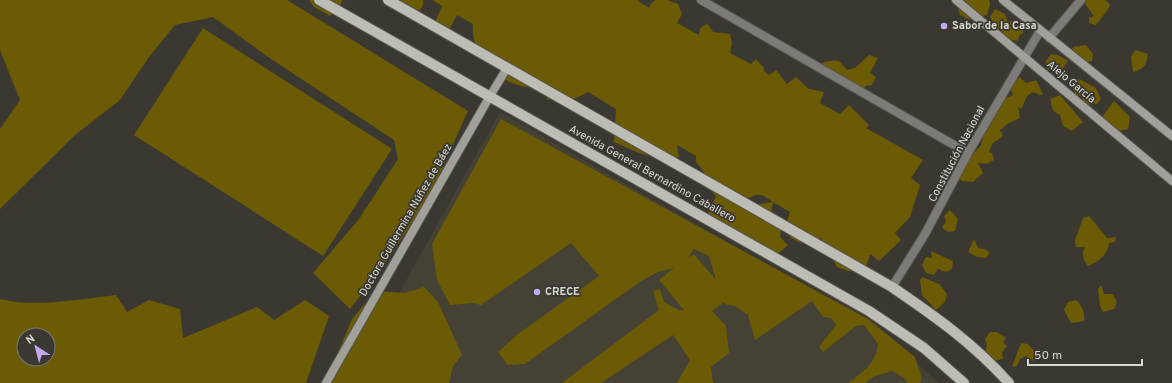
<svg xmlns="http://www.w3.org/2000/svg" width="1172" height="383" font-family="Overpass,sans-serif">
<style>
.built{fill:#454235}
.green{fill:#6b5b05;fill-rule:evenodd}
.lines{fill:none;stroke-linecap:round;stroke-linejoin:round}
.street-casing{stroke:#56554e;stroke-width:10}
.secondary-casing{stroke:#56554e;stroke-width:10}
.primary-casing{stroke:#56554e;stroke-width:12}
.street{stroke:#7c7b77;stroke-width:8}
.secondary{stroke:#a1a09a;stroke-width:8}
.primary{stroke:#bebdb5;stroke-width:10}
.poi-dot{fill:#c1a8f3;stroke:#3a3831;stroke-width:1.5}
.labels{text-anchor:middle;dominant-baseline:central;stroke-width:3.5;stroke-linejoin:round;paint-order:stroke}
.poi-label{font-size:11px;font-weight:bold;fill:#d8d7d2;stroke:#3a3831;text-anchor:start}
.street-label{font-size:11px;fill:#d8d7d2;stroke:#3a3831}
</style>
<rect width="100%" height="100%" fill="#3a3831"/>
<path class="built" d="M500,112L878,329L939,383H349Z"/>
<path class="green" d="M0,0H287L468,111L430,195L389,258L350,309L313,273L359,219L398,159L394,140L268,57L213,17L175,25L149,57L120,100L75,135L0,209V129L20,100L0,50Z
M309,0H342L341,4L330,16L314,7Z
M384,0H423C425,11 413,13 405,16Z
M432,0H639L638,1L650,8V5L655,0H667L678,4L682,14L677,23L699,35L700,29L707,23L713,32L730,34L732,43L730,53L751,64L756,59L764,68V71L769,75L776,70L787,84L796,77L809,89L824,92L820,103L840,114L849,105L869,125L866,128L923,160L911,178L920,185L910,217L895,233L901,240L879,261L870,254L865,271H848L837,267L821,238C806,244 800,246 787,234L788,218L790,212L773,202L770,217L782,223L780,237L788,245L774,257L714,220L708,213L716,196L704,183V172L696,162V156L677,145L679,156L672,161L639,153L614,142L616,109L588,92C572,101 564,103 547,99L545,89L520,86L505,80V62C483,55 471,49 473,24L457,15L450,28L437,33L435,22L442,6ZM756,195H762L773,202L760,204L749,209L748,198Z
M951,0H989L990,5L987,15L968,19L960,15L958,7L953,4Z
M1082,0H1105L1110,4L1109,8L1096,25L1089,23V18L1094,16Z
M995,9L1005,14L1008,22L1011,21L1024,32L1019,36L1018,41L1009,39L1002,32L995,35L989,31L993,22L990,17Z
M203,28L392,149L323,256L134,135Z
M1086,45L1093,54L1092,61L1085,63L1072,51L1073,47Z
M1135,50L1148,54C1146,66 1144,69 1133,72L1131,57Z
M1051,54L1058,55L1068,61L1058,75L1046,68V61Z
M869,55L878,58L870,73L876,77L872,85L866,86L857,93L826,75H822L815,69C820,61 831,60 839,61L847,70L855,68Z
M1020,77L1026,83L1036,80L1043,94L1040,95L1033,92L1027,96L1021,109L1018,106L1020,118L1009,123L1000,130L1003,136L992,144L989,152L992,153L994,160L986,164L978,163L983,173L973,182L962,181L956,174L981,145L989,113L994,103L1013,95L1010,86Z
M1079,79L1096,88L1101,99L1097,104L1082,105L1083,96L1076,95L1073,89Z
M1060,95L1083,122L1072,131L1063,126L1060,115L1053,111L1050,99Z
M1114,101L1130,117L1128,129L1115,132L1108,127L1102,117Z
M501,119L868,319L915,357L922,379L920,383H908L903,377L892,371L873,377L865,383H848C863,372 876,364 878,344L864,325L856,326L823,352L819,347L836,325L831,318L823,317L812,301L755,340L748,315L735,306L725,304L724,302L712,311L726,326L729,353L711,367L713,383H677L690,360L673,335L601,383H562L659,310L653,291L660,289L664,302L679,310H684L659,280L674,268L658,272L641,281L525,364L508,365L498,352L518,334L599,276L571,243L481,305L473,303L450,305L437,280L432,244ZM694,249L709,256L716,280L694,254L688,258Z
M950,210L958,219L955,231L948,232L942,228L946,221L944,216Z
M1089,216L1107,238L1116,237L1115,242L1109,243C1108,255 1098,262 1088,266C1083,260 1081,254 1085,247H1076L1075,240L1083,218Z
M974,239L978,248L985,249L990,253L986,258L977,257L968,252Z
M931,251L953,261L952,269L946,272L938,269L934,275L926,273L922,265L926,257L932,258Z
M922,277L939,284L947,294L945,302L936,310L922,295L920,280Z
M1101,285L1104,294H1112C1117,299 1118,303 1114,309L1103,312L1100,306L1098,289Z
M424,287L438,302L462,355L453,366L449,383H325L352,319L376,291L405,293Z
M116,295L127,312L149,300L180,309L183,338L257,307L274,320L305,300L329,316L306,383H0V299C35,308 80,299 116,295ZM24,335H48V359H24Z
M1076,300C1083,307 1085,312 1084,321L1071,323L1064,310L1068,302Z
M990,332H997L1006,338L1003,342L1007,346L1002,352L1003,359L992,361L985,352L987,346L985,339Z
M1021,343L1028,344L1035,352L1034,361L1026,356L1020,359L1017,366L1012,367Z"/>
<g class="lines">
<g class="street-casing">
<path id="street" d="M701,0L968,153
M1049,38L1081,0
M892,287L925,234L968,153L1040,31"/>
</g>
<g class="secondary-casing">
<path id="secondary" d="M956,0L1172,181
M1003,0L1172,136
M326,383L490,96L507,68"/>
</g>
<g class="primary-casing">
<path id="primary" d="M319,0L869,311L924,348L964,383
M388,0L892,287C936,317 973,343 1009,383"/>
</g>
<use href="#street" class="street"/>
<use href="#secondary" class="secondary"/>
<use href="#primary" class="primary"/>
</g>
<g class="poi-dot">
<circle cx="944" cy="26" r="4"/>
<circle cx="537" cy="292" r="4"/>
</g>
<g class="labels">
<g class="poi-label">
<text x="952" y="26">Sabor de la Casa</text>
<text x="545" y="292">CRECE</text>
</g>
<g class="street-label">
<text transform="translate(1071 82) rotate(40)">Alejo García</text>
<text transform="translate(957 154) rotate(-62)">Constitución Nacional</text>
<text transform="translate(652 174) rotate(29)">Avenida General Bernardino Caballero</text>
<text transform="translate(406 220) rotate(-60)">Doctora Guillermina Núñez de Báez</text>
</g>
</g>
<g transform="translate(36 347) rotate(324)"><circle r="19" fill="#3a3831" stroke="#797871"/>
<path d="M0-3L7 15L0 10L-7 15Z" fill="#c1a8f3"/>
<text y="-6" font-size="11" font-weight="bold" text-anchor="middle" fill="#d8d7d2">N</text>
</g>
<path d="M1028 359v6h114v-6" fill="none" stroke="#d8d7d2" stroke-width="2"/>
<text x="1034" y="359" font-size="12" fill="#d8d7d2" stroke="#3a3831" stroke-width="3" paint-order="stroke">50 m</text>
</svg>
